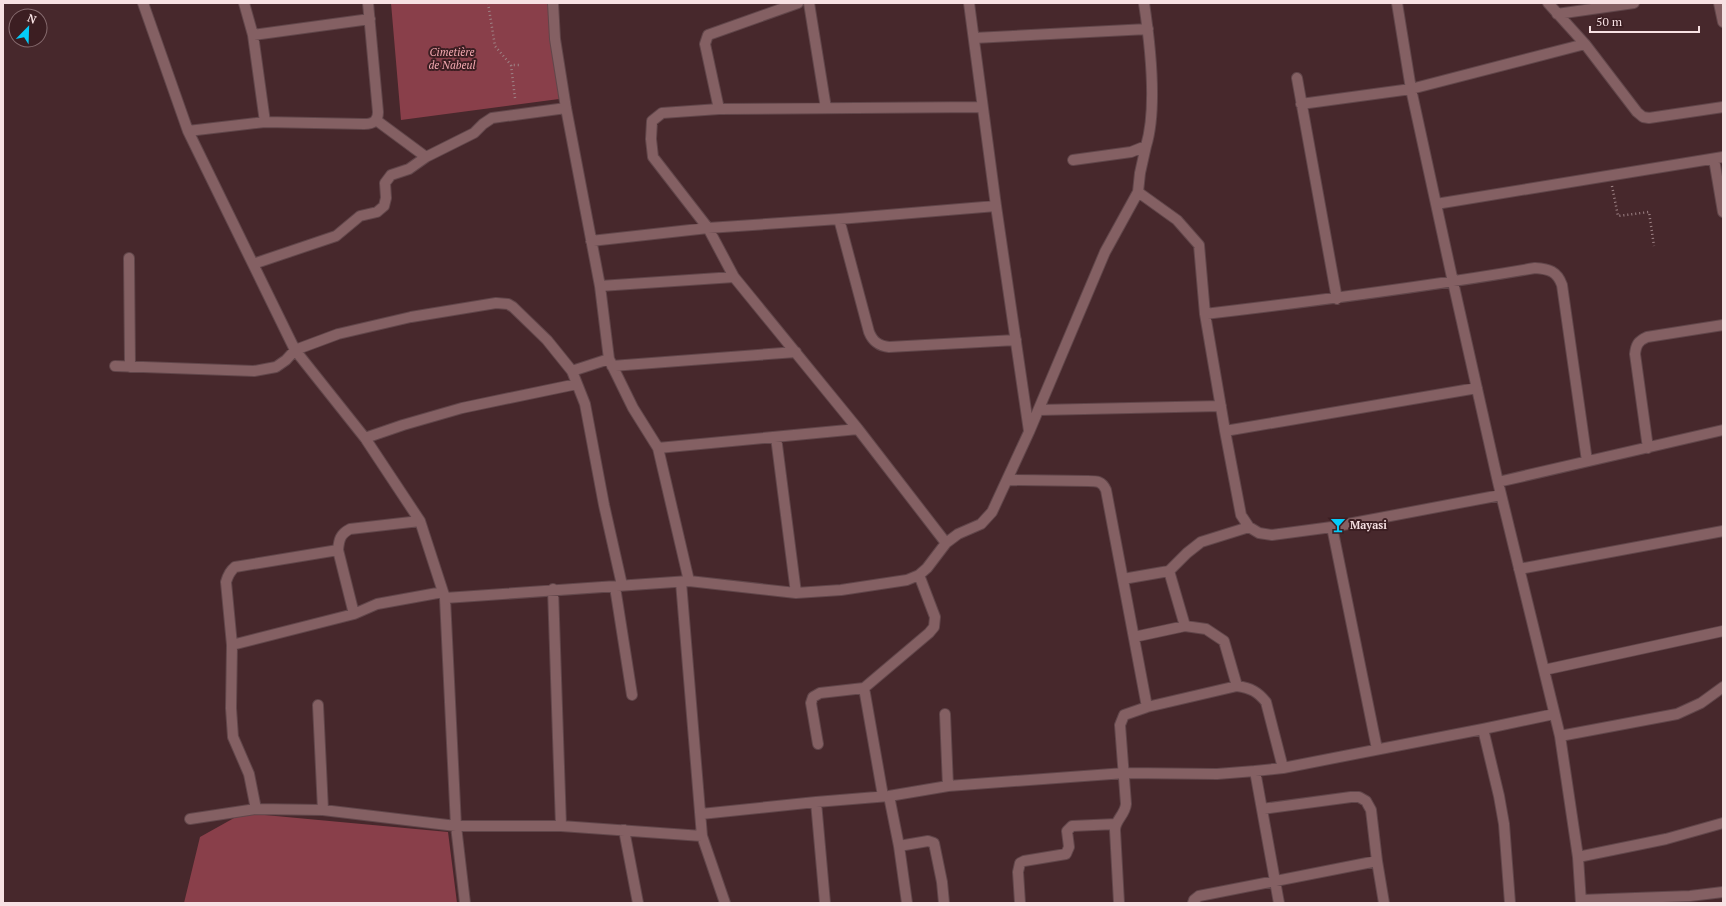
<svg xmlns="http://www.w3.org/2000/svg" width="1726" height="906" font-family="'PT Serif',serif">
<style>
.green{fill:#893f4a}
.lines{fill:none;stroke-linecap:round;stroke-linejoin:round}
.minor-casing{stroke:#61464a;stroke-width:12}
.path{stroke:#9e8386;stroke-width:2.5;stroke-dasharray:1 3;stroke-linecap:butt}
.minor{stroke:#846063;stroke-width:10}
.labels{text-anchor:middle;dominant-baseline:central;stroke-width:4;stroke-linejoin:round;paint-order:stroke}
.park-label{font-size:11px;font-style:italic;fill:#f4a9b1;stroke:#3c1e22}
.poi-label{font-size:11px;font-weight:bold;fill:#f7e1e3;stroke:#3c1e22;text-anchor:start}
</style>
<rect width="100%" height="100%" fill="#47282c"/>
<path class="green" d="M391,3H551L559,99L401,120Z
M243,813L448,832L457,903H184L200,837Z"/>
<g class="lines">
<g class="minor-casing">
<path id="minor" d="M143,3L188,131L295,350L365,438L420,521L445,598L456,826L465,903
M244,3L253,35L265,122
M553,3L555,39L566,108L600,286L609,359L633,408L658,448L689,581
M798,3L708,35L705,44L719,109L662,113L652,121L651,139L653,157L708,228L734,277L858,429L946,543
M809,3L826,108
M969,3L996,206L1029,431
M1397,3L1411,89L1453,282L1498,482L1560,736L1578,857L1581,903
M1548,3L1585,44L1637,112L1643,117L1649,118L1723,107
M1719,3L1723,22
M1557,14L1634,3
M253,35L370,19
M974,38L1148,29
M1297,78L1337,299
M1301,104L1411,89L1585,44
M719,109L982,107
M376,120L426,157
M188,131L265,122L364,124C373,124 378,121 378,112L368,3
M1714,159L1723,212
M1073,160L1131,152L1146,146C1158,107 1150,43 1144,3
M1138,192L1177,220L1199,245L1205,314L1225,431L1241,515L1249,527L1259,533L1272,535L1332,527L1501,495
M1436,204L1723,157
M839,219L869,332C873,342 879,346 889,347L1016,340
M591,241L708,228L839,219L996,206
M129,258L130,367
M253,264L336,236L360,216L377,212L384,206L386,198L385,183L391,175L409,169L426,157L474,133L483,124L492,118L566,108
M600,286L734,277
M1205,314C1315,301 1425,287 1535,268C1549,269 1557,271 1562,285L1587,461
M115,366L254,371L276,367L286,360L295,350L338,334L411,317L496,303L508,304L513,307L547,340L572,371L585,404L604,505L622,585
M612,366L796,352
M572,371L609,359
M1039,410L1221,406
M1225,431L1477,388
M776,437L796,593
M365,438L403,425L462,408L577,384
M658,448L858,429
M1648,448L1635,354C1636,345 1638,341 1647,337L1723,325
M1008,480L1088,481C1097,481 1102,481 1106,490L1147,707
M1498,482L1723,430
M1332,527L1377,749
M338,550L354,614
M1519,569L1723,531
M1169,571L1185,626
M1123,579L1169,571L1187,553L1201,542L1249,527
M681,582L702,836L725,903
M615,587L632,695
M553,589L561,826
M445,598L689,581L796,593L841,590L907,580L919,575L927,568L946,543L958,534L981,524L992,512L1029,432L1105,252L1138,192L1140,173L1146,146
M1134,637L1185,626L1206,629L1224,641L1237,686
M232,645L354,614L377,604L443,592
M1544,670L1723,631
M864,688L883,796
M318,705L323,810
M945,714L948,786
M1483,729L1499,796L1504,824L1510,903
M1560,736L1677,714L1701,703L1723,687
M818,744L811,703L813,697L820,693L864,688L929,633L934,627L935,617L919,575
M1255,771L1279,903
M889,796L899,846L907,903
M816,802L825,903
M256,809L249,774L233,737L231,708L232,645L226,582C228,575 230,571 235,567L338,550C339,540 340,534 350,529L420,521
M1262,809L1351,797H1359L1366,801L1371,810L1377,861L1384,903
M701,814L816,802L889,796L948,786L1125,773L1217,774L1255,771L1283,768L1483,729L1554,714
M190,819L256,809L323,810L456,826H561L702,836
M624,830L638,903
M899,846L928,841L934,843L942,882L944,903
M1578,857L1666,839L1723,823
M1581,900L1690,896L1723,892
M1020,903L1018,872L1020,863L1024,861L1066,854L1069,847L1067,831L1072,826L1116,824
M1119,903L1115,830C1115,820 1125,815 1126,804L1120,725L1124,715L1147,707L1237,686C1251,688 1258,692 1266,702L1283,768
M1193,903L1194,900L1199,896L1377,861"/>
</g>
<path class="path" d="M488,3L495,46L511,65
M515,98L511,65H521
M1612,186L1618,216L1649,212L1654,246"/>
<use href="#minor" class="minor"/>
</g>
<defs>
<g id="bar-bare" transform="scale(1.2)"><path d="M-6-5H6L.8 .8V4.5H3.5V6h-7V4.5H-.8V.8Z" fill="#04cbf9" stroke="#3c1e22" stroke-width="2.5" paint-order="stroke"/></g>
</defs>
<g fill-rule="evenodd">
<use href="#bar-bare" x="1338" y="525"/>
</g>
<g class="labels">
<g class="park-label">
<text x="452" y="52">Cimetière<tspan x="452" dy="13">de Nabeul</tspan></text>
</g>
<g class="poi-label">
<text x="1350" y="525">Mayasi</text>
</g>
</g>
<rect width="1726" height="906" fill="none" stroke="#f7e1e3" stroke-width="8"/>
<g transform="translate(28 28) rotate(23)"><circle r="19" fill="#3c1e22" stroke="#876c6f"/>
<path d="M0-3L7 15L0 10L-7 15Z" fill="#04cbf9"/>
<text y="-6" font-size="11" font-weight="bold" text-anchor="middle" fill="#f7e1e3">N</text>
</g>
<path d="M1590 26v6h109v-6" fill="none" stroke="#f7e1e3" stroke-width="2"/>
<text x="1596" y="26" font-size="12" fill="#f7e1e3" stroke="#3c1e22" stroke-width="3" paint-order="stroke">50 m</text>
</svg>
